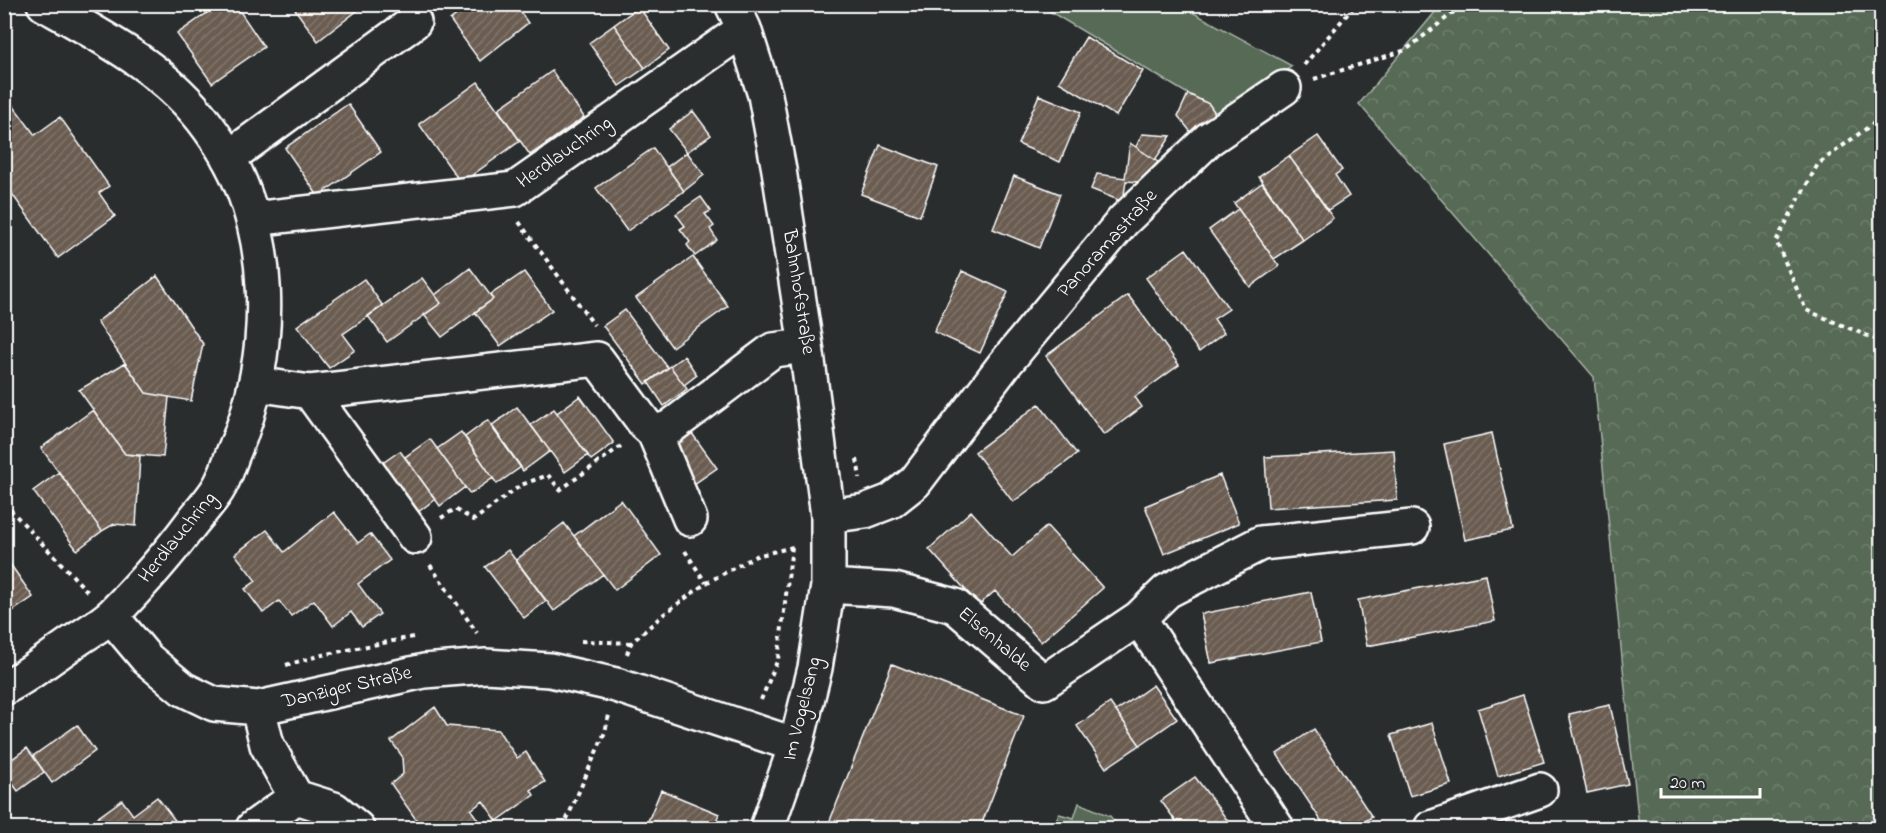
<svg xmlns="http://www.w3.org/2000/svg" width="1886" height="833" font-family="'Indie Flower',sans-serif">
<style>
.forest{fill:url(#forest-crowns);stroke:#aab4aa;stroke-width:1.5}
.garden{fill:#566a55;stroke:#aab4aa;stroke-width:1.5}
.building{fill:url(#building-hatch);stroke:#fff;stroke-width:1.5}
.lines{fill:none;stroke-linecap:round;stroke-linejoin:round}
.minor-casing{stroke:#fff;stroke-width:38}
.path{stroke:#fff;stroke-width:4;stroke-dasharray:4.5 4.5;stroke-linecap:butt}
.minor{stroke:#2a2d2e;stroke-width:33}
.labels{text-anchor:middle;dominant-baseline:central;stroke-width:6;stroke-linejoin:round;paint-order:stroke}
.street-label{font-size:20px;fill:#fff;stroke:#2a2d2e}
</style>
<defs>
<pattern id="forest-crowns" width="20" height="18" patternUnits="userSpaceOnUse" patternTransform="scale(1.5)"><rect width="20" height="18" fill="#566a55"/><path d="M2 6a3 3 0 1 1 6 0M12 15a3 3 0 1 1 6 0" fill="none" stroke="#6f806e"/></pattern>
<pattern id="building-hatch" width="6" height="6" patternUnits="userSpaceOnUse" patternTransform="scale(1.5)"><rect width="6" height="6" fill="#6a5c51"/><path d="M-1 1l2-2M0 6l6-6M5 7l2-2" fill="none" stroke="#80746b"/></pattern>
</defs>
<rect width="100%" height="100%" fill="#2a2d2e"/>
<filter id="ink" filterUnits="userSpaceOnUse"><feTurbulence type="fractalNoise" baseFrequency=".0167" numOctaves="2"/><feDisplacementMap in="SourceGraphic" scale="12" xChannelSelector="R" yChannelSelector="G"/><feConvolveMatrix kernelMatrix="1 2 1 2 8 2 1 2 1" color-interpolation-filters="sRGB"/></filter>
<g filter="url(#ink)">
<path class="forest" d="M1441,5H1881V828H1639L1594,377L1359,104Z"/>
<path class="garden" d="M1039,5H1179L1292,66L1219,119L1209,104L1188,94Z
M1079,803L1110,816L1120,828H1053L1059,814L1074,818Z"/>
<path class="building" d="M220,4H235L264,47L212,83L177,34Z
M291,4H366L318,41Z
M471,4H515L528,23L480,61L450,20Z
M639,7L669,50L645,68L614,25Z
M614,25L645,68L619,86L589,43Z
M1086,37L1143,71L1116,116L1059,82Z
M552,71L584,117L530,155L498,109Z
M478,82L520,141L461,183L419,124Z
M4,93L35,135L60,117L109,186L99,193L115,216L58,258L7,187L4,189Z
M1188,94L1209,104L1219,119L1194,136L1178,116Z
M1039,95L1081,112L1060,162L1018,144Z
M348,104L381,152L318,196L285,148Z
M693,111L711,135L687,152L669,129Z
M1142,134L1171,136L1155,160L1136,147Z
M1318,136L1342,170L1335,175L1349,196L1328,210L1289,156Z
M1130,143L1158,162L1139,182L1126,181L1123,202L1091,189L1097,174L1125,178Z
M880,145L938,167L920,216L861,194Z
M653,148L684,191L627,231L596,188Z
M687,152L704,175L684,191L667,167Z
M1289,156L1333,218L1303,240L1259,177Z
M1014,176L1060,194L1039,248L993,229Z
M1262,183L1303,240L1274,259L1234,203Z
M701,197L711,211L705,214L714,226L710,229L717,240L695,256L687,245L690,242L680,229L685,226L676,214Z
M1238,209L1279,266L1250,287L1209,230Z
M1186,249L1229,309L1214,319L1224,333L1199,352L1146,278Z
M693,257L728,306L672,347L636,298Z
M470,268L493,299L442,337L424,315L441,303L435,295Z
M962,271L1008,292L980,353L934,332Z
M524,272L552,310L500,346L475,312L493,299L490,295Z
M157,276L203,344L191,401L146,393L97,322Z
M422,278L441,303L387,342L368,316Z
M364,279L383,306L343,334L355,350L329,368L297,326Z
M1128,295L1179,365L1135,397L1142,407L1104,435L1046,356Z
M625,310L668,368L646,384L603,326Z
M684,356L697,375L684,385L670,366Z
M125,363L146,393L169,397L163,457L125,454L79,390Z
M670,366L687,389L664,406L648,382Z
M580,396L614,443L591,460L557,413Z
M1039,404L1077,454L1013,502L975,452Z
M517,407L550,451L523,471L491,426Z
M554,409L588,455L565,472L531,425Z
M93,410L125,454L140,456L136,526L114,524L102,531L41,448Z
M488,420L521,467L497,484L465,437Z
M461,432L493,478L470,494L437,449Z
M691,432L717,468L694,484L668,449Z
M1492,433L1513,530L1465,540L1444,444Z
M430,439L465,487L440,506L405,457Z
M1394,450L1397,500L1268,508L1265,457Z
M400,451L435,499L413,516L377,467Z
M59,472L102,531L77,550L33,491Z
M1220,475L1239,523L1164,554L1145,506Z
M621,500L661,555L615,590L574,536Z
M971,511L1012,557L1047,526L1103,588L1041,642L995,591L979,605L929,549Z
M334,512L358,543L370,534L390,560L358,584L380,614L362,627L351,612L333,626L314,600L291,616L279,601L263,613L245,589L256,581L235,554L267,530L284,552Z
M564,523L603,574L554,611L516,560Z
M508,550L546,601L524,618L485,567Z
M4,555L33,597L4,617Z
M1486,575L1495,621L1367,646L1358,600Z
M1311,592L1321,642L1211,663L1201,614Z
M892,664L1024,716L980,828H827Z
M1153,685L1177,719L1140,745L1116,711Z
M1523,695L1544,762L1498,776L1478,709Z
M1110,703L1140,745L1106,768L1077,726Z
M1610,705L1628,784L1587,793L1569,714Z
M435,707L447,726L498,730L517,758L526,752L545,782L531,790L534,795L497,821L483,801L471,810L483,827L481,828H422L391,784L403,774L402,756L391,741Z
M1432,723L1451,784L1410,796L1391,735Z
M77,725L95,751L52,783L33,756Z
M1314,729L1372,817L1354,828H1326L1277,754Z
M27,748L44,772L18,791L4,772V765Z
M1195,777L1211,798L1233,828H1181L1161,801Z
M661,790L719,814L713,828H667L648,821Z
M157,797L181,828H83L122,800L133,815Z"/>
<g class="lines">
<g class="minor-casing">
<path id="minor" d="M732,4L744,29L765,95L779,170L806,346L828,516V586L815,668L796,745L767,828
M228,158L414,22
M253,219L515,189L744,29
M256,384L310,392L597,359L645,424L654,432L669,428L773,350L806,346
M310,392L415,537
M654,432L690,519
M828,516L865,511L891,501L915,482L1004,365L1123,221L1209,139L1284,88
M828,586L894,590L955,606L1044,682L1139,618L1167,591L1261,543L1412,527
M111,616L147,659L183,689L214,704L258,708L424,671L486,666L550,670L616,685L796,745
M1139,618L1277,828
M4,688C28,676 50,658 72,643C85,634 101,625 113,614C140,586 167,556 190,525C199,513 210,502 218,489C224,480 228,467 232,456C277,355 278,220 209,128C167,70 105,38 44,4
M258,708L267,745L296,797L334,809L357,828
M253,828L296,797
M1431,828L1540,790"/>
</g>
<path class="path" d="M1304,65L1356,4
M1314,79L1406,50L1464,4
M1882,117L1818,164L1776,241L1806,310L1882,342
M519,222L594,325
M857,459L860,478
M4,503L88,592
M441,518L455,509L474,520L521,485L548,475L560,490L621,446
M685,551L706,583
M430,565L477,633
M581,641L631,643
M627,654L631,643L664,614L706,583L756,556L793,547
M286,665L322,655L413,637
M761,700L778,659L792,547
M563,828L605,732L609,715"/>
<use href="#minor" class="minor"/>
</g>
</g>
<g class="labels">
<g class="street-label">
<text transform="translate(565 153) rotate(-35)">Herdlauchring</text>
<text transform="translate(1108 244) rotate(-48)">Panoramastraße</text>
<text transform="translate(798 292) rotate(81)">Bahnhofstraße</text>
<text transform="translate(178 538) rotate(-51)">Herdlauchring</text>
<text transform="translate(994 640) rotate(40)">Elsenhalde</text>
<text transform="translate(347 688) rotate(-13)">Danziger Straße</text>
<text transform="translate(803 709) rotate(-76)">Im Vogelsang</text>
</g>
</g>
<rect width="1886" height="833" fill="none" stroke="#2a2d2e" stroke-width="24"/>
<rect x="12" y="12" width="1862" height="809" fill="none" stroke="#fff" stroke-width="2" filter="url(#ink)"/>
<path d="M1661 788v9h99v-9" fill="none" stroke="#ffffff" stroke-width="3"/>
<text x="1670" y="788" font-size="18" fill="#ffffff" stroke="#2a2d2e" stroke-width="4.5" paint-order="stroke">20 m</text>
</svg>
